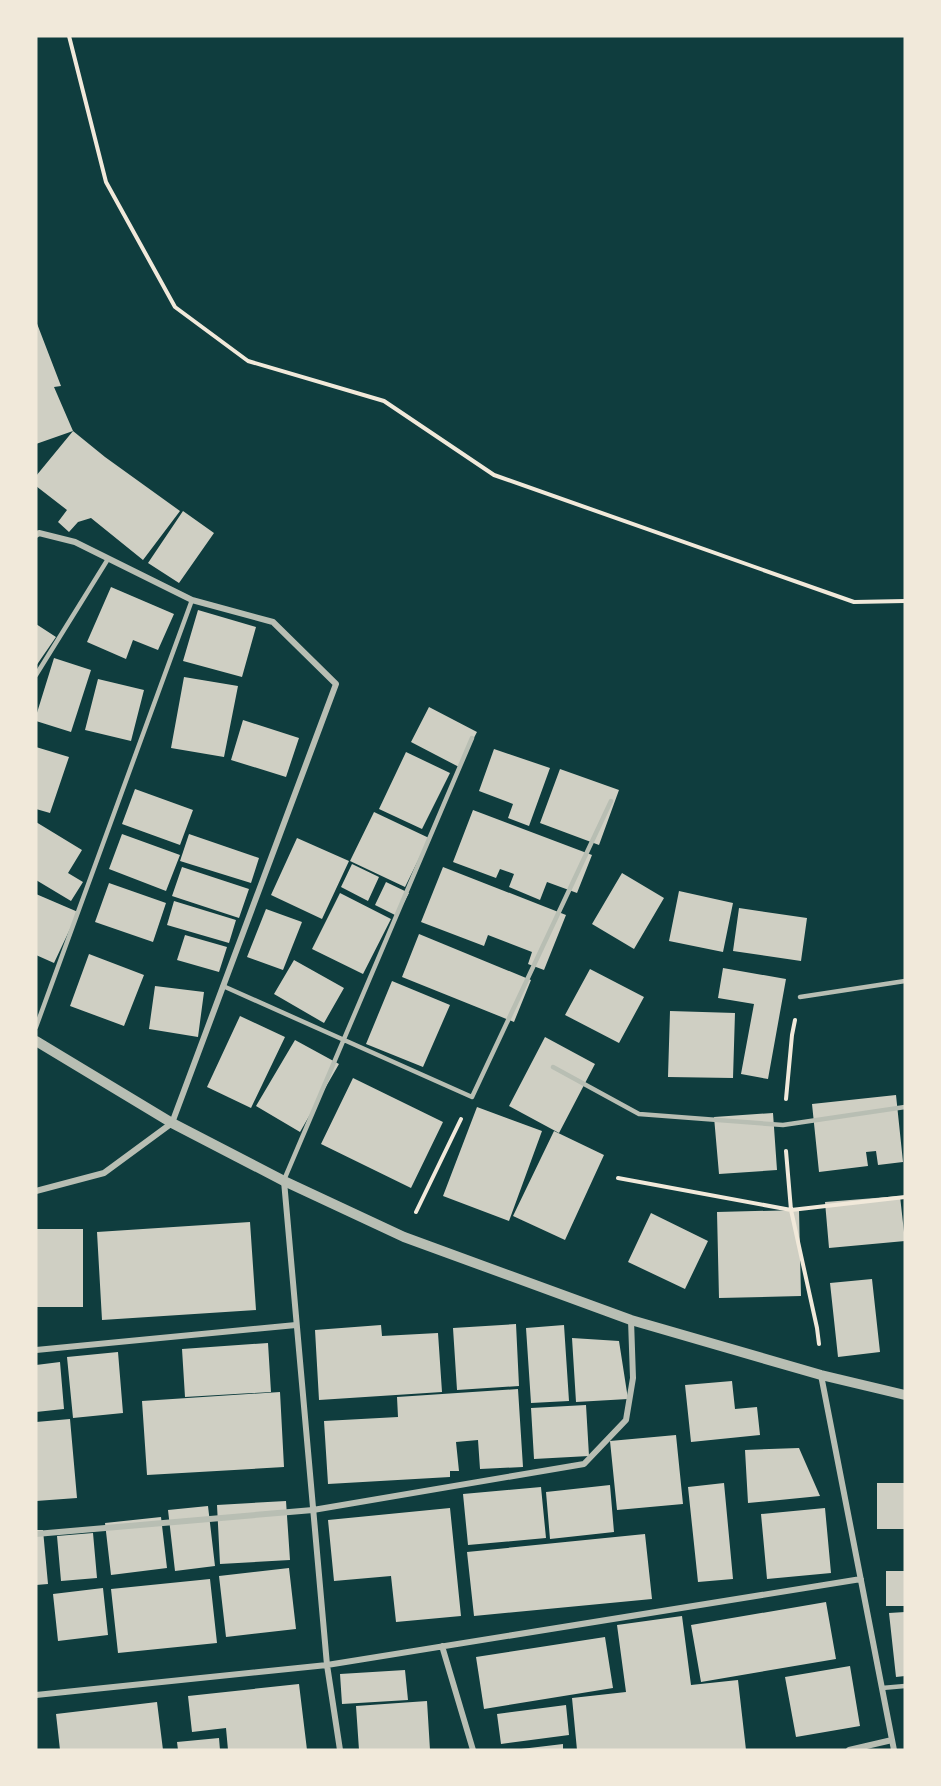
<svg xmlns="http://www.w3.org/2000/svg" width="941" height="1786" font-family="Barlow,sans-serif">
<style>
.building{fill:#cfcfc3}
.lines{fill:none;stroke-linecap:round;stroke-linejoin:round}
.path{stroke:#f1e9da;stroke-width:4}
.service{stroke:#b8beb3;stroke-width:4.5}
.minor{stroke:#b8beb3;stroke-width:6}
.tertiary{stroke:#b8beb3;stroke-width:10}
</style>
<rect width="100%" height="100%" fill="#0f3d3e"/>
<path class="building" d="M36,321L61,386L54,387L73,431L105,457L180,511L143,560L91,518L78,522L69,532L58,522L67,510L36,486V476L73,431L36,444Z
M183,511L214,533L179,583L148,563Z
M111,587L174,614L158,650L133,640L126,659L87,642Z
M198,610L256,627L242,677L183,661Z
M36,624L56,637L36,666Z
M54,658L91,670L71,732L36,721V716Z
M184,677L238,686L224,757L171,748Z
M98,679L144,690L131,741L85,730Z
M429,707L477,732L459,767L411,742Z
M243,720L299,738L286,777L231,760Z
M36,747L69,757L50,813L36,809Z
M494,749L550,768L529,826L508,818L513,804L479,791Z
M406,752L450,773L422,829L379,809Z
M560,769L619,790L599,845L540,823Z
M135,789L193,810L180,845L122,824Z
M473,810L592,855L577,893L547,882L540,900L509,887L514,874L500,869L496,878L453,862Z
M374,812L429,838L405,887L350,861Z
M36,822L82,850L68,873L83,882L71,901L36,880Z
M122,834L180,855L166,891L109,869Z
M189,834L259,858L251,883L180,861Z
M297,838L349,861L322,919L271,895Z
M352,864L379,877L368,901L341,887Z
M182,867L249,889L239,918L172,896Z
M443,867L566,915L544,970L528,964L532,952L488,935L484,946L421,922Z
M622,873L664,898L634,949L592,924Z
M386,882L409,893L397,916L375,905Z
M109,883L166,903L153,942L95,922Z
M679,891L733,903L723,952L669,941Z
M340,893L391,919L363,974L312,949Z
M36,894L78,912L54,963L36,955Z
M174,901L236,920L229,943L167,925Z
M739,908L807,918L801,961L733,951Z
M266,909L302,922L283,970L247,957Z
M419,934L531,980L514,1022L402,977Z
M185,935L227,947L219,972L177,960Z
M89,954L144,975L124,1026L70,1006Z
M294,960L344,988L324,1023L274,994Z
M723,968L786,979L768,1079L741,1074L754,1004L718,998Z
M590,969L644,997L619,1043L565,1015Z
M392,981L450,1005L423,1067L366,1044Z
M155,986L204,992L198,1037L149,1029Z
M670,1011L735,1013L733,1078L668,1077Z
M240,1016L285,1037L251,1108L207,1087Z
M545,1037L595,1064L559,1133L509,1106Z
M295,1040L339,1064L300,1132L256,1106Z
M353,1078L443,1122L411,1188L321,1144Z
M896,1095L903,1162L878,1165L876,1151L866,1152L868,1166L819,1172L812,1104Z
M477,1107L542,1131L509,1221L443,1196Z
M773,1113L777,1170L719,1174L714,1117Z
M554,1131L604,1155L565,1240L513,1216Z
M900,1196L905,1241L829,1248L825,1202Z
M799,1210L801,1296L719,1298L717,1212Z
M651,1213L708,1241L685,1289L628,1262Z
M250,1222L256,1310L102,1320L97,1232Z
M36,1229H83V1307H36Z
M872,1279L880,1352L838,1357L830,1283Z
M516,1324L519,1386L457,1390L453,1328Z
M381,1325L382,1336L438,1333L442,1392L319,1400L315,1330Z
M564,1325L569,1401L531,1403L526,1328Z
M572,1338L619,1341L628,1399L576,1402Z
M268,1343L271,1392L185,1397L182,1349Z
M118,1352L123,1413L73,1418L67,1357Z
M60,1362L64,1409L36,1412V1365Z
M732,1381L735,1409L757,1407L760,1435L691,1442L685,1385Z
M518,1389L523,1467L480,1469L478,1440L456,1442L459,1471H450V1477L328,1484L324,1421L398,1417L397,1397Z
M280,1392L284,1467L147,1475L142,1401Z
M586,1405L589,1456L534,1459L531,1408Z
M70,1419L77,1498L36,1501V1422Z
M676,1435L683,1504L617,1510L610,1441Z
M799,1448L820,1496L748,1503L745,1450Z
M724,1483L733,1579L698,1582L688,1487Z
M877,1483H905V1529H877Z
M610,1485L614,1532L550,1539L546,1492Z
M541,1487L546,1538L468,1545L463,1494Z
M286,1501L290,1560L220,1564L217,1505Z
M208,1506L215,1566L175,1571L168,1510Z
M450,1508L461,1616L396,1622L391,1576L334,1581L328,1520Z
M825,1508L831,1573L767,1579L761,1514Z
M161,1517L167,1568L111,1575L105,1523Z
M36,1530H43L48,1584L36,1585Z
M93,1533L97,1578L61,1581L57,1536Z
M645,1534L652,1599L474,1616L467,1552Z
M289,1568L296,1629L226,1637L219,1576Z
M886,1571H905V1606H886Z
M210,1579L217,1643L118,1653L111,1589Z
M103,1588L108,1635L58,1641L53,1594Z
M826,1602L836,1659L701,1682L691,1625Z
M905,1612V1676L896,1677L889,1613Z
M682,1616L691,1685L738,1680L746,1750H577L572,1698L626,1692L617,1625Z
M605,1637L613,1688L484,1709L476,1657Z
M850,1666L860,1726L796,1737L785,1677Z
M405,1670L408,1700L342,1704L340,1674Z
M299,1684L307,1750H228L226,1728L192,1732L188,1696Z
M427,1701L430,1750H359L356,1706Z
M157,1702L163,1750H60L56,1714Z
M566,1705L569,1735L501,1744L497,1714Z
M219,1738L220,1750H178L177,1742Z
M563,1744V1750H521V1749Z"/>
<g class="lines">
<path class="path" d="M69,36L106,182L175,307L248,361L384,401L494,475L854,602L905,601
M786,1099L792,1035L795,1020
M786,1151L791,1210L817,1328L819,1344
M618,1178L791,1210L905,1197
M416,1212L461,1119"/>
<path class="service" d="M36,675L108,559
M223,986L472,1097L611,801
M800,997L905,981
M36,1027L192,600
M553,1067L639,1114L783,1125L905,1107
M284,1180L472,738
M882,1688L905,1686"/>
<path class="minor" d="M36,535L39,533L75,542L192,600L273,622L336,684L172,1123L104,1173L36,1191
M284,1181L327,1665L340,1750
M36,1350L296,1325
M821,1375L894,1750
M36,1534L313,1510L584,1464L626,1420L633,1378L631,1320
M442,1646L473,1750
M36,1695L327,1665L861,1579
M849,1750L892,1740"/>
<path class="tertiary" d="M36,1041L172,1123L284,1181L404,1237L631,1320L821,1375L905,1395"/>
</g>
<rect width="941" height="1786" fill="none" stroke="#f1e9da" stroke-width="75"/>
</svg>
